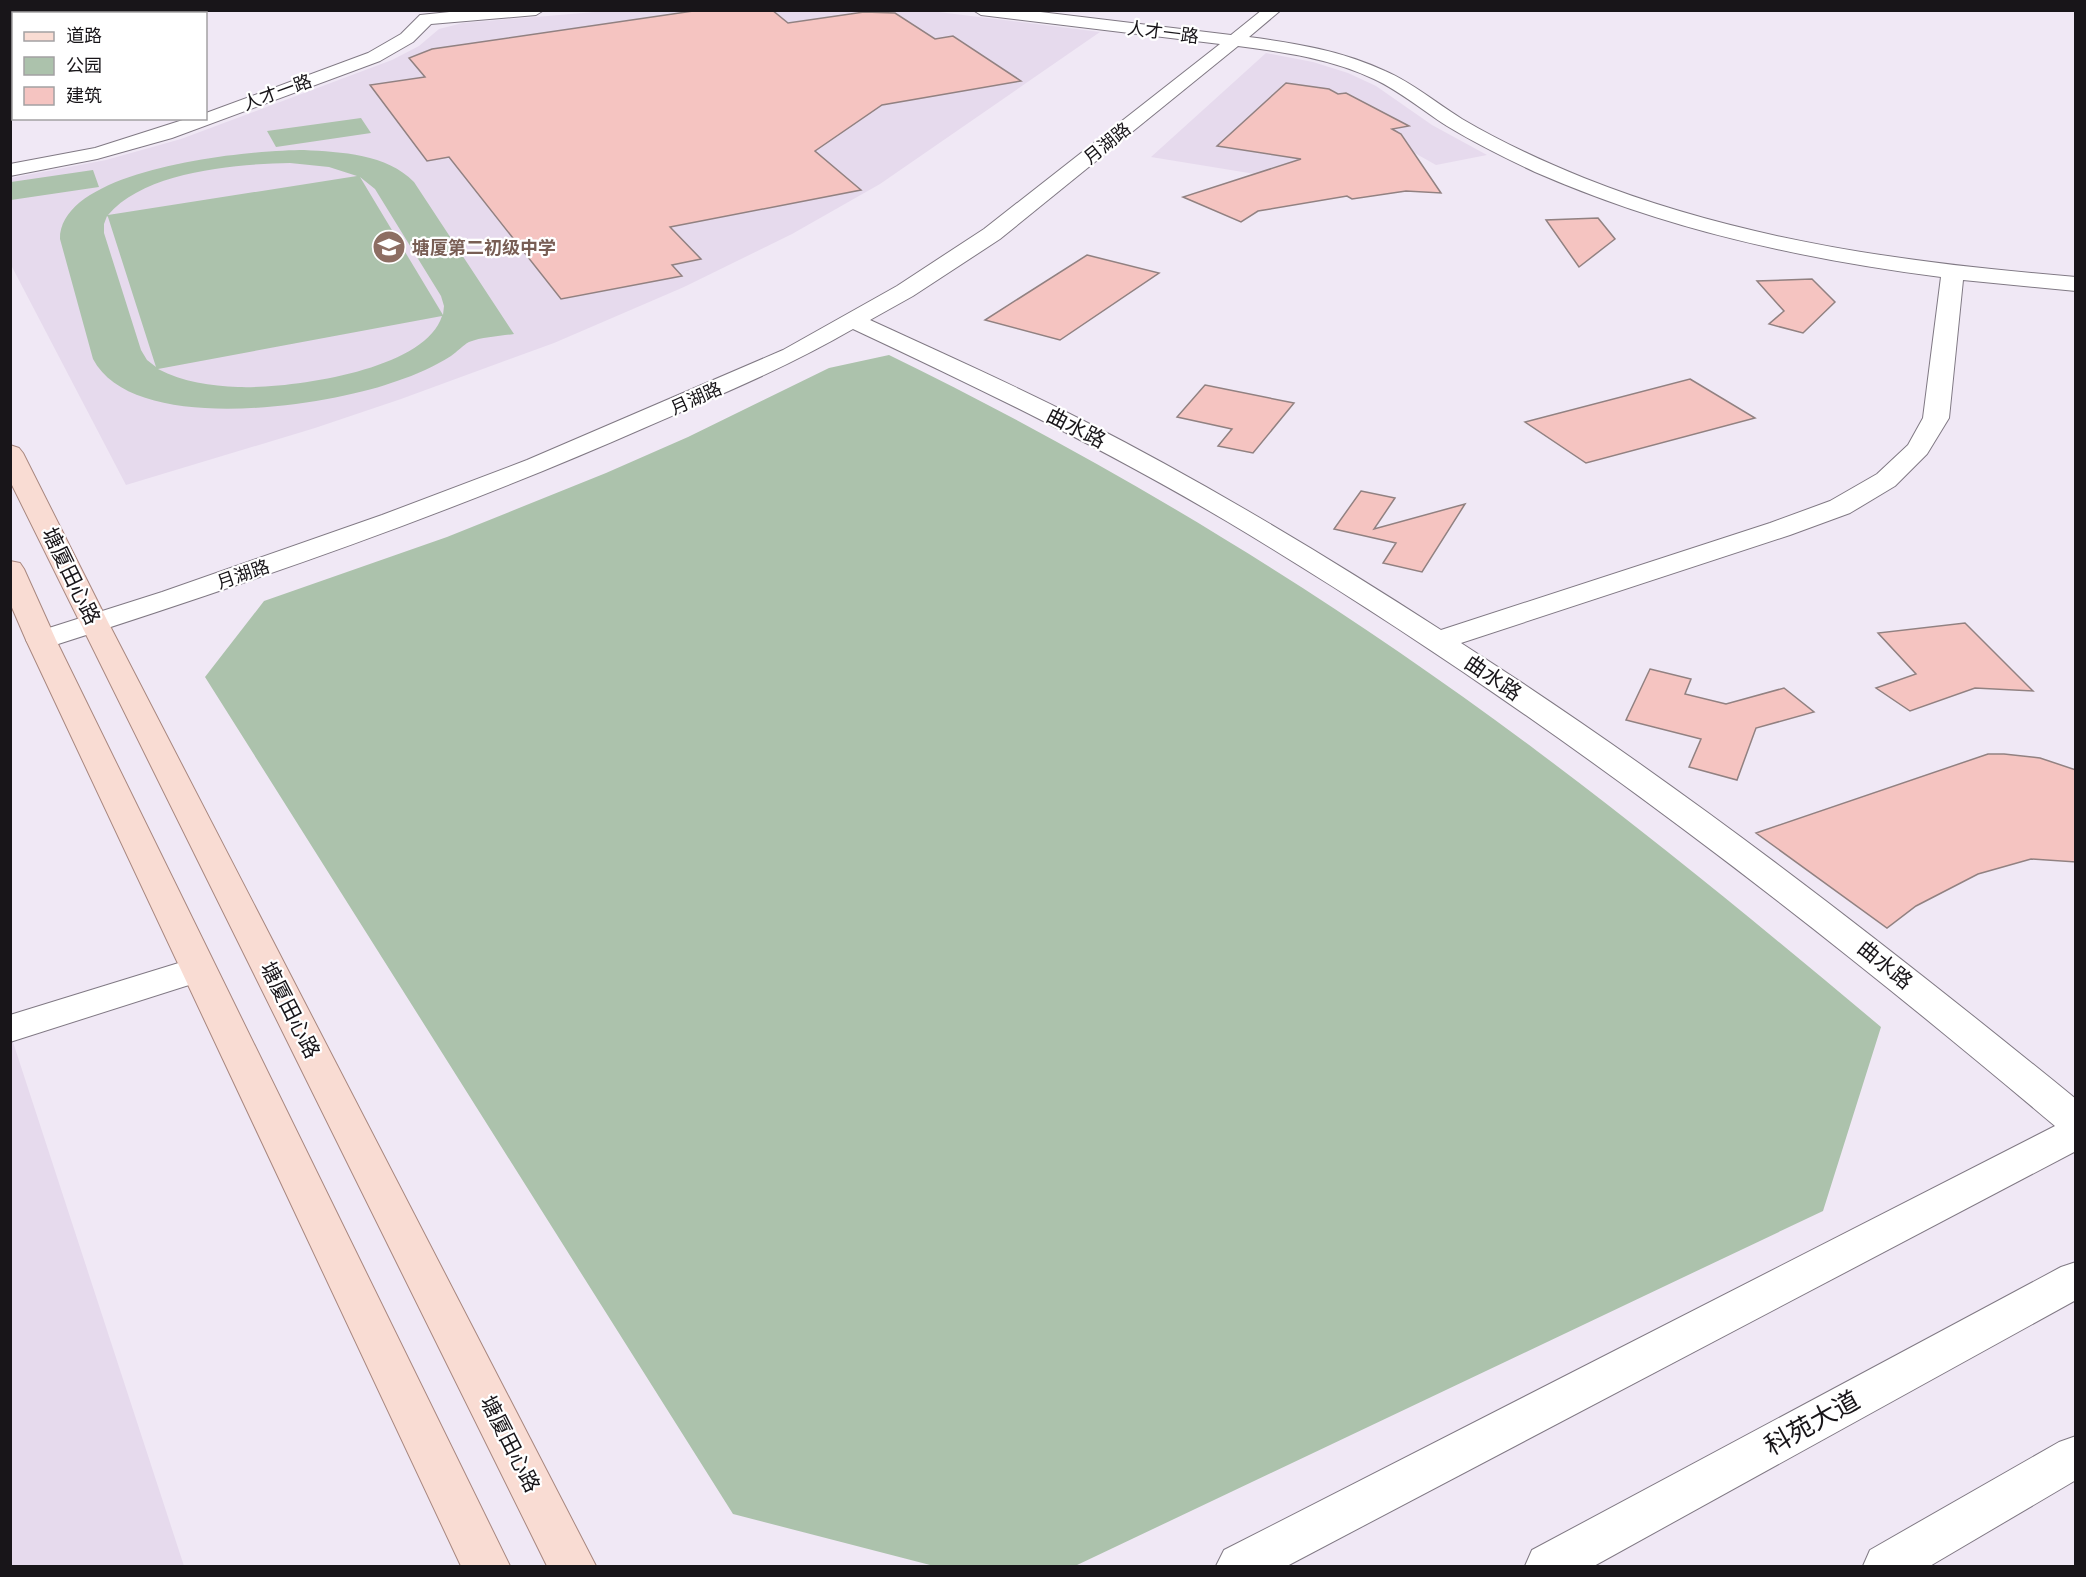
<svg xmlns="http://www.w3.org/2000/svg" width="2086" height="1577" font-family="Roboto,'Noto Sans SC',sans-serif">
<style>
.built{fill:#e6daed}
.green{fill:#acc2ac;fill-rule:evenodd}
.building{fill:#f5c4c1;stroke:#918181;stroke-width:1.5}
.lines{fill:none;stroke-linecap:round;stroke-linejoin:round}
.minor-casing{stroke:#807984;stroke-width:2}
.major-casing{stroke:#a8877f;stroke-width:2}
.minor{fill:#fff;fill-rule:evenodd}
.major{fill:#f9dcd3;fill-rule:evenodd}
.labels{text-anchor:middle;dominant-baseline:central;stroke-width:4.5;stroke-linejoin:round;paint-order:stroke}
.far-street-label{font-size:18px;fill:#181519;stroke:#fff}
.far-education-label{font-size:18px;font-weight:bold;fill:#785e54;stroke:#fff;text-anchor:start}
.street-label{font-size:21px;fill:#181519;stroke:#fff}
.near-street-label{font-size:26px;fill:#181519;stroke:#fff}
</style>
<rect width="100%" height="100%" fill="#f0e8f5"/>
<path class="built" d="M619,10H922L1100,32L880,184L792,234L684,287L554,343L401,399L315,428L126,485L11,265V178L106,160L181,139L392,60L419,46L439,29L463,23Z
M1266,53L1313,62L1348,73L1376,86L1432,125L1487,155L1436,165L1411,151L1274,177L1151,157Z
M11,1036L184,1566H11Z"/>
<path class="green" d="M361,118L371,133L276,147L267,131Z
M304,150C341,152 387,154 414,182L514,334C500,336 482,337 469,342C463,345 457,352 451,356C435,366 416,375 397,381C330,406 134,437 93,359L60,239C60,167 252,150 304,150ZM290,163L329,167L357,176L108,215C145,171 237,164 290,163ZM360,177L375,189L441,296L444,306L443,315ZM107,216L108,217L156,367L147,360L141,350L104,233V224ZM442,316C425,371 288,389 238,387C211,386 183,382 158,369Z
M93,170L99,187L11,200V182Z
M889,355C1117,466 1334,599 1537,751C1655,839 1769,933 1881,1027L1823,1211L1075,1566H934L733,1514L205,677L264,601L447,537L606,473L688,437L829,368Z"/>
<path class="building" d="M700,10H772L788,23L864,12L895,13L935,39L953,36L1021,81L882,105L815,151L861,190L670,227L701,259L672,265L682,276L561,299L449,157L427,161L370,85L425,77L409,58L432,49Z
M1286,83L1329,89L1338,94L1346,93L1409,126L1392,129L1401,134L1441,193L1406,191L1352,199L1347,196L1258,211L1241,222L1183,197L1301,159L1217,146Z
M1598,218L1615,239L1579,267L1546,220Z
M1087,255L1159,273L1060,340L985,320Z
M1812,279L1835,302L1803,333L1769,324L1784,311L1757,281Z
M1690,379L1755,418L1586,463L1525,422Z
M1205,385L1294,403L1253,453L1218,446L1232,429L1177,417Z
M1361,491L1395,498L1374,529L1465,504L1422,572L1383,563L1396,543L1334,529Z
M1965,623L2033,691L1975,688L1910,711L1876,688L1916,674L1878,633Z
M1650,669L1691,679L1685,694L1726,704L1784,688L1814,712L1756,728L1737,780L1689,767L1701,739L1626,720Z
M1988,754H2004L2040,758L2076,770V862L2031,859L1978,874L1916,906L1887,928L1756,833Z"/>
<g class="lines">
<g class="minor-casing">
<path id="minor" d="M469,10H544L536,15L431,24L413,42L380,61L172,138L97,159L10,176V164L95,148L189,118H206V113L368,53L401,34L420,15Z
M973,10H1024L1231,35L1262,10H1281L1249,37C1295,43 1343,51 1385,71C1413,83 1436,103 1462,119C1501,142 1542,161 1584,178C1742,241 1908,263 2076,277V291L1963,280L1949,418L1927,454L1895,486L1850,513L1790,535L1461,643C1676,781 1878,938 2076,1099V1151L1287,1566H1216L1224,1550L2055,1126C1792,904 1524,699 1228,522C1107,450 981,389 853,329C786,368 715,397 644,428C451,513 252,582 52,646L41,649L30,646L26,640L30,634L162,592L382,515L527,460L783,350L897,286L984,229L1220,44L981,15ZM1238,46C1284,52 1332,59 1374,79C1400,91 1422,110 1447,126C1475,143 1505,158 1535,172C1665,229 1801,259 1941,277L1923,418L1908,445L1877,474L1830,501L1770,523L1441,630C1325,555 1207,484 1084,421C1014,385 942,353 870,320L913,296L1000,239Z
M198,957L211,960L216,969L211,978L10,1042V1015Z
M2076,1262V1300L1594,1566H1525L1532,1550L2061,1267Z
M2076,1436V1480L1930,1566H1863L1870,1550L2059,1442Z"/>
</g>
<g class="major-casing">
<path id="major" d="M10,445L19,448L23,453L109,624L596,1566H547L10,481Z
M10,561L20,563L24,569L56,640L510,1566H461L26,640L10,603Z"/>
</g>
<use href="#minor" class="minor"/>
<use href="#major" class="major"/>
</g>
<defs>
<g id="school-disc" transform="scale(1.725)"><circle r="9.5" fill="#8d6e63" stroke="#fff"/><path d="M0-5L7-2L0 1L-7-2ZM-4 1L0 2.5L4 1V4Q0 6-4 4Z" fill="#fff"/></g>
</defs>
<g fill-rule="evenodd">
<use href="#school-disc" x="389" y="247"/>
</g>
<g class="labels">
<g class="far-street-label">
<text transform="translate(1163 32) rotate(7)">人才一路</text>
<text transform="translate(277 92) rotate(-20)">人才一路</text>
<text transform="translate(1107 143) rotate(-39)">月湖路</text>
<text transform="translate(696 398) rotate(-24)">月湖路</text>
<text transform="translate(243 574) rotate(-19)">月湖路</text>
</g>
<g class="far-education-label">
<text x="412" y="247">塘厦第二初级中学</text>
</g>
<g class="street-label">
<text transform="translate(1076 428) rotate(27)">曲水路</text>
<text transform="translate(71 576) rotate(64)">塘厦田心路</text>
<text transform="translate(1493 678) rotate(34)">曲水路</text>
<text transform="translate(1885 965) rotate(39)">曲水路</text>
<text transform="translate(290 1010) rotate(63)">塘厦田心路</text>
<text transform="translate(510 1444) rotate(63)">塘厦田心路</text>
</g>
<g class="near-street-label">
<text transform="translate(1812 1423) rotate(-29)">科苑大道</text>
</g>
</g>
<rect width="2086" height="1577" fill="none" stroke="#181519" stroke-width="24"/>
<rect x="12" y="12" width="195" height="108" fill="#ffffff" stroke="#a3a1a3" stroke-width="1.5"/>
<rect x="24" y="32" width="30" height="9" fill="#f9dcd3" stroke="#a3a1a3" stroke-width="1.5"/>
<text x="66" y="42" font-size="18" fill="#181519">道路</text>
<rect x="24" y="57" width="30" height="18" fill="#acc2ac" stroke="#a3a1a3" stroke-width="1.5"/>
<text x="66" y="72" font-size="18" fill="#181519">公园</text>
<rect x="24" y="87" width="30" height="18" fill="#f5c4c1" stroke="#a3a1a3" stroke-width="1.5"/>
<text x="66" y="102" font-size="18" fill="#181519">建筑</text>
</svg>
